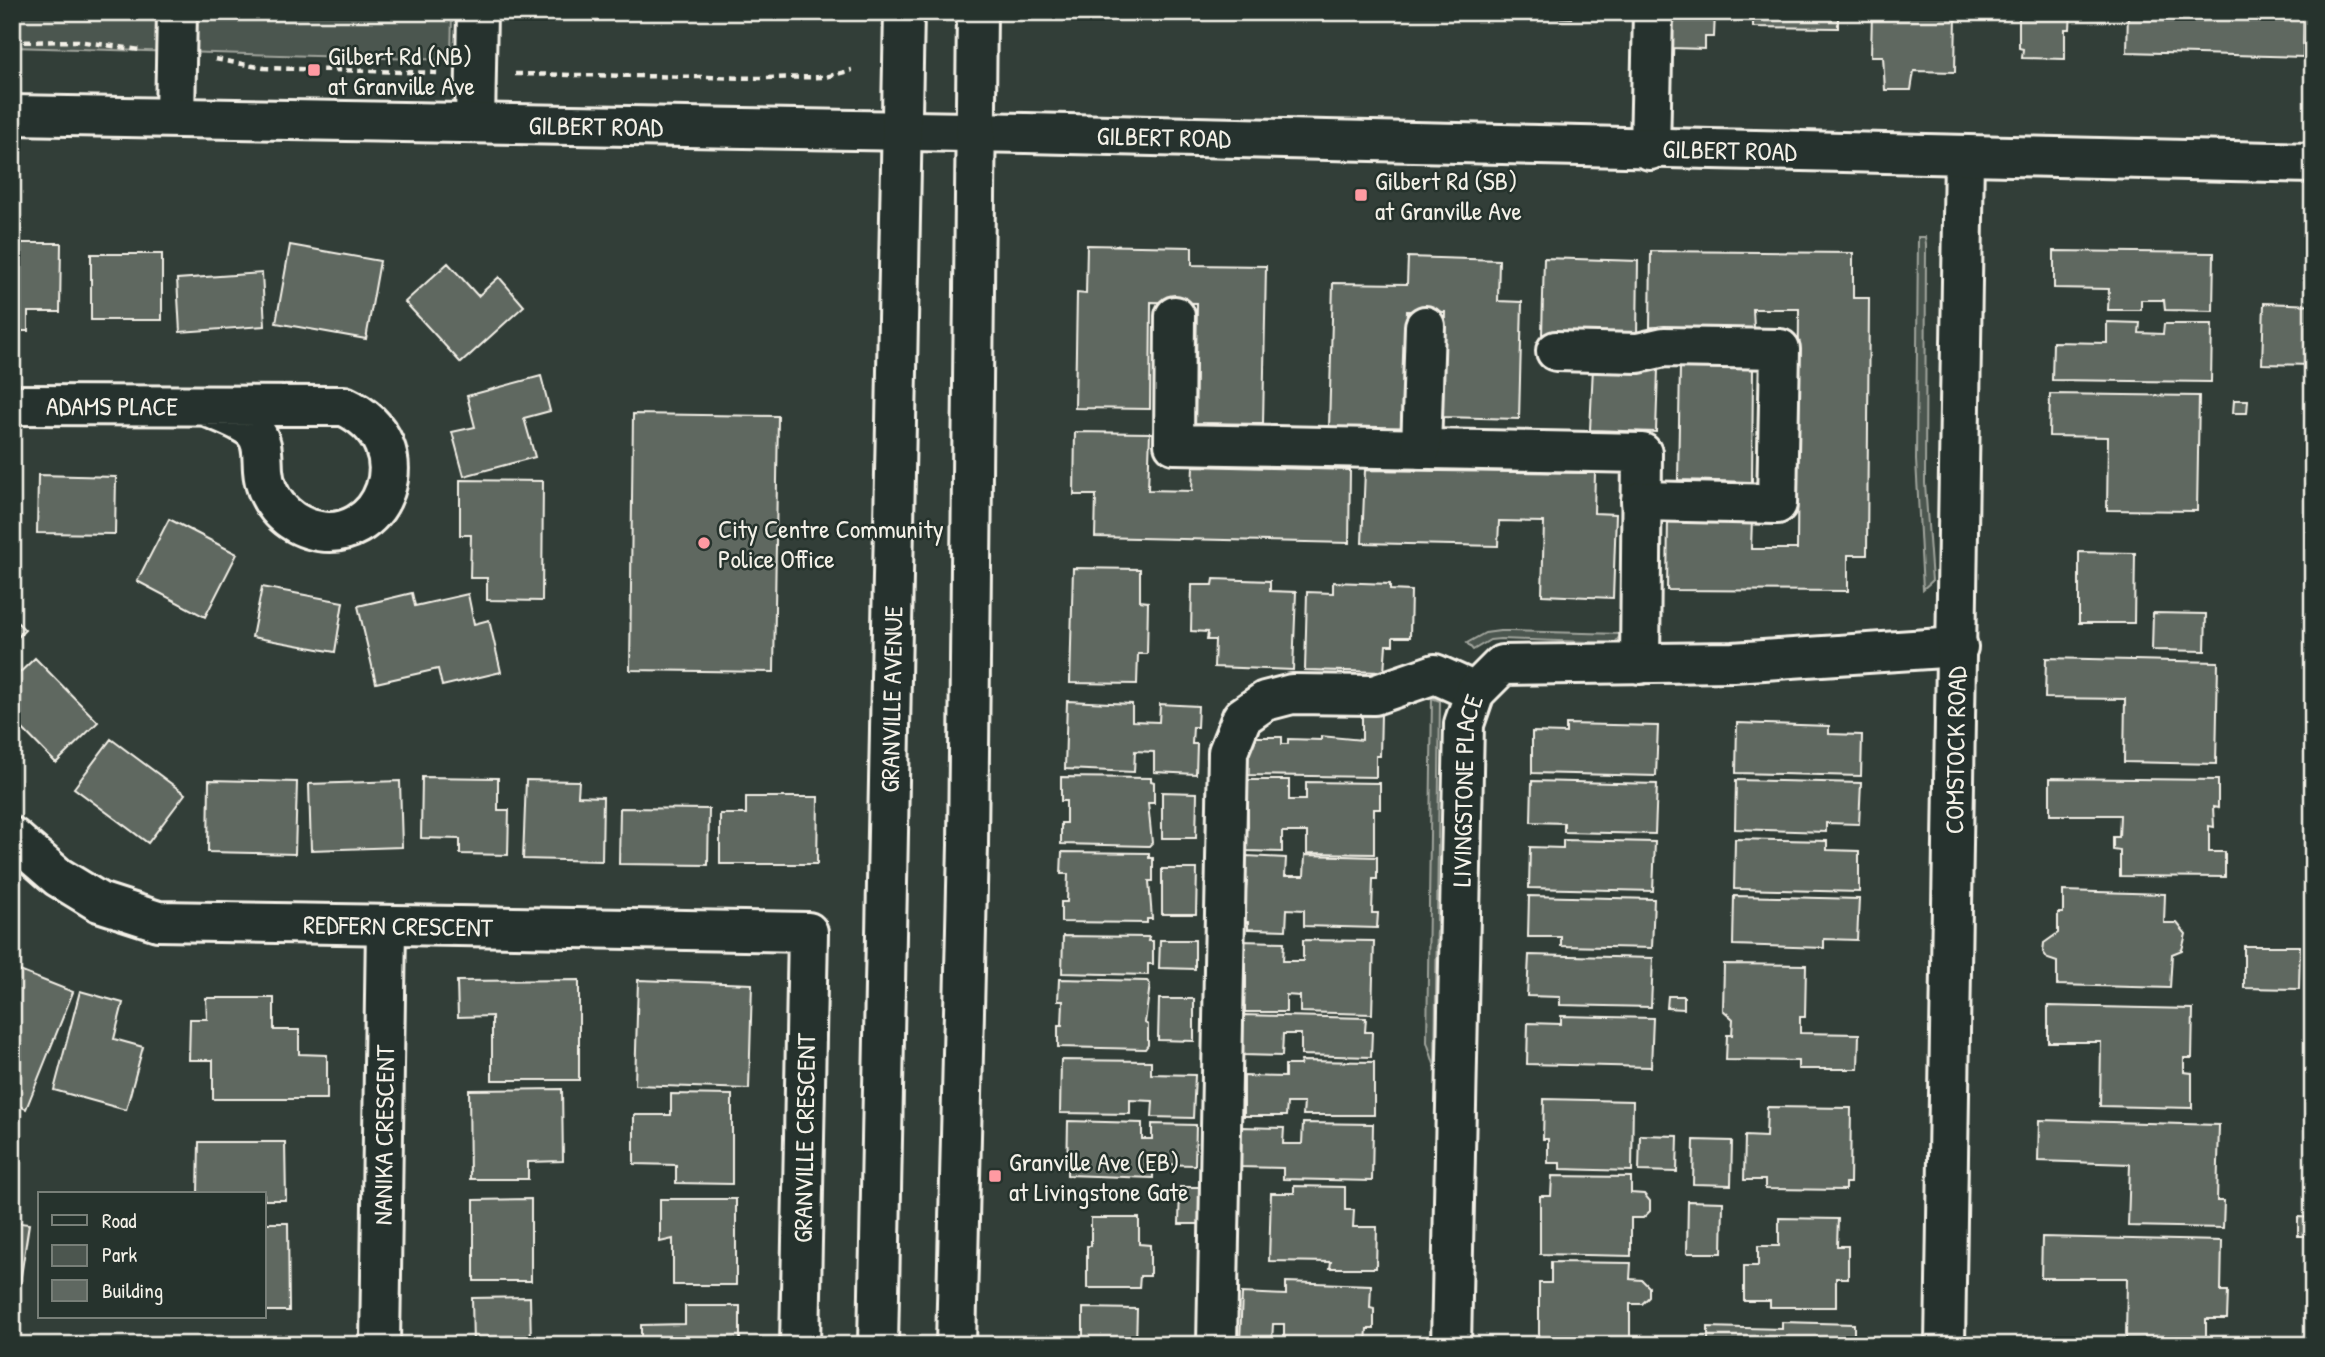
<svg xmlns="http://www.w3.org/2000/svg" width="2325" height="1357" font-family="'Patrick Hand',sans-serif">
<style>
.green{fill:#4c564f;stroke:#a0a49c;stroke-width:2}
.building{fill:#5f6861;stroke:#f4f1e8;stroke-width:2}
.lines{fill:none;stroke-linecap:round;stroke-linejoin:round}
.minor-casing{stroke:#f4f1e8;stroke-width:44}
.major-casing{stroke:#f4f1e8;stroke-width:44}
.path{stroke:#f4f1e8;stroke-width:4.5;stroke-dasharray:7 5;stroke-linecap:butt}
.minor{stroke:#26332d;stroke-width:38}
.major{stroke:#26332d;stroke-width:38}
.poi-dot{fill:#ff9aa2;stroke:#26332d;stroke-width:2.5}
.labels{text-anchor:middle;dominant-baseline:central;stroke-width:5;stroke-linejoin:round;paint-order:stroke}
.poi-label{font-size:26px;fill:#f4f1e8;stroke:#26332d;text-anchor:start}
.street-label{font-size:26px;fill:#f4f1e8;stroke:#26332d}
</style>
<rect width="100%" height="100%" fill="#323e38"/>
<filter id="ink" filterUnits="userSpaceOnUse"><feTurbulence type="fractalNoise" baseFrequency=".0143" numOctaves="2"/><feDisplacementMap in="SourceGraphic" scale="14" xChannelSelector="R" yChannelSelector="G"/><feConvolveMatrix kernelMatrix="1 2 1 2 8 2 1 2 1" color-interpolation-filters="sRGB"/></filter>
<g filter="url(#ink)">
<path class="green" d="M12,12H452L451,60L12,47Z
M1918,237H1925L1926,244L1925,483L1932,581L1923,589L1916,460Z
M1500,631H1511L1621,634L1615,643L1500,639L1490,640L1473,650L1467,643L1485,633Z
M1432,698L1440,701L1435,1067L1427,1042Z"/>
<path class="building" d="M1297,12H1405V14Z
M1405,12H1572V18Z
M1672,12H1715L1714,37H1705V49L1671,48Z
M1753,12H1838V28L1753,27Z
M1872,12H1956L1955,72L1914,71L1911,90H1885L1883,56H1871Z
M2019,12H2071L2070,29H2065V59L2022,58L2023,49L2019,48Z
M2128,12H2304L2303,57L2127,52Z
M12,243H61L60,312H28V331H12Z
M290,245L380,261L366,339L276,323Z
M1087,245L1192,247V265L1266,266L1263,424L1195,423L1197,303L1151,302L1150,409L1075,408L1077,293L1086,294Z
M1651,251L1853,253V298H1869L1867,555H1848V591L1667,590L1668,517L1752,519L1751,549H1797L1799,309H1753L1754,328L1650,327Z
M2054,251L2214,253L2213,311L2165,310L2164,300H2141V310H2108L2109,289L2054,288Z
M91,254H162V320H91Z
M1408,257L1499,260L1498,301L1522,302L1519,419L1442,417L1445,312L1407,311L1403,430L1329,428L1333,283L1407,284Z
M1544,258L1638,261L1637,337L1542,334Z
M448,263L478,296L499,277L524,306L461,363L405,302Z
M262,273L265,326L180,332L177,279Z
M2264,303L2313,305V365L2262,364Z
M2107,322L2140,323L2139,333L2163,334L2164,324H2212L2211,382L2052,380L2053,342L2107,343Z
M1680,366L1753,367L1752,482L1678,480Z
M1593,367L1658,369L1656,432L1590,430Z
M541,376L550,411L524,418L535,457L464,476L452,432L475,427L467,396Z
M2050,394L2199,396L2197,511L2107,510L2108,437L2049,436Z
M2234,400H2248L2247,413H2233Z
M633,414L778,416L774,672L630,670Z
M1075,432L1150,433L1148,490L1192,491L1193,466L1350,470L1349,543L1095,537L1096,495H1074Z
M1365,470L1595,473L1594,513L1616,514L1613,598L1542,595L1544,522L1499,521L1498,546L1362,543Z
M38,475L116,477L115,534L37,533Z
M460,480L543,481L542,601L487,600V578H470L471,535H460Z
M169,519L237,554L205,617L137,581Z
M2079,552L2135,553L2134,623H2079Z
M1073,568L1140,569V601L1148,602L1147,654H1138L1137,684L1070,683Z
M1214,579L1270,581V591L1296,592L1293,670L1214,667L1215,640H1207L1208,632L1191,631L1192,585H1213Z
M1333,582L1390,584V590L1411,591L1410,637H1393V645H1386L1384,672L1305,670L1307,592L1333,593Z
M262,587L343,602L335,652L252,637Z
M412,593L415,606L468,594L474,624L489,620L501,672L442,686L438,669L376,683L358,606Z
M2153,613L2206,614L2205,651L2152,650Z
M12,617L25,630L12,643Z
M35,658L98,722L56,763L12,718V680Z
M2046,658L2218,662L2216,764L2124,762L2125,699L2045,698Z
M1067,701L1132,704V721L1159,722L1160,704L1198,706L1197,727H1193L1192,744H1197L1196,774L1154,772V752L1135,751L1134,772L1065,769Z
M1362,713L1381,714L1380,756H1376V777L1246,775L1247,737H1282V744H1288V739L1321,740V736L1362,740Z
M1737,723L1829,726V734L1862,735L1861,776L1736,773Z
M1566,724L1658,726L1656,776L1532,773V732L1566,733Z
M111,739L185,794L148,843L74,788Z
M422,777L498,778V810H509L508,855L460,854V839L421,838Z
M1061,777L1151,778V781L1154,782V803H1148L1152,843L1149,846L1061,844V823H1066V801H1061Z
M2050,778L2218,780V808L2213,807L2214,827L2209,826V852H2225V877L2120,876V851L2113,850V837H2119L2120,815H2050Z
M209,780L297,782L295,854L208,852Z
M526,780L579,781L578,796L603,797L602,861L523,859Z
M1246,780H1289V800H1306V782L1380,783V809H1374V854L1307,853V832H1282V852L1247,851V848H1243V827H1248V807H1244Z
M1736,780L1861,783L1859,824L1826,823V832L1735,829Z
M400,781L402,847L311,850L309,784Z
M1532,781L1657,784L1655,834L1564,832V823L1531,822Z
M1162,792L1197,793L1196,838H1162Z
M746,797H818L817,864H720V814H746Z
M620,808L709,809L708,865L619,864Z
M1735,839L1827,841V850L1859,851V892L1734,889Z
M1563,840L1655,842L1653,891L1529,888L1530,847L1563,848Z
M1062,852L1149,853V858H1153V881H1149L1152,919H1147V923L1061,922V902H1067L1068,874H1061Z
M1305,855L1377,857V879H1373L1372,913H1378L1377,928L1304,926V910L1287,909L1286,930L1248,929V922H1242L1247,881H1242L1243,860H1247V856L1286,858L1285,876H1304Z
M1162,869H1197L1196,914H1162Z
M2063,891L2165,894L2164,923H2177L2186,934L2182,950L2172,954L2170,988L2057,985V962L2048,959L2043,952L2044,943L2058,933V913H2063Z
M1529,896L1654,899L1652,948L1561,946V937H1528Z
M1734,896L1859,899L1857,940L1824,939V948L1733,945Z
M1063,936L1149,937L1148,941H1153V964H1148V975L1062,973Z
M1160,940H1195V969L1159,968Z
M1303,940L1374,941L1372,1014L1300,1012V996L1286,995V1012H1245V1007H1240V988H1246V963H1241V941L1284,942L1283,961H1303Z
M2244,946H2300L2299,989L2244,988Z
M1529,955L1653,958L1651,1007L1560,1005V997L1527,996Z
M1724,964L1806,965L1805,1017H1800V1033L1859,1034L1858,1069H1798V1061L1726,1060L1727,1035H1732L1733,1019L1723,1010Z
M12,968L73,992L26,1109L12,1103Z
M1059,979L1147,981L1150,984L1145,1023L1148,1025V1045L1145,1049L1058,1047V1025H1062L1063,1001H1058Z
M579,980V1080H492V1016L458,1017L457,981Z
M638,980L752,984L749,1089L635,1085Z
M80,991L123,1003L114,1039L143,1047L126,1110L54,1090Z
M1668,996H1684V1009L1667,1008Z
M206,998H274V1030H299V1054L327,1055V1099H213V1060H189L190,1019H207Z
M1159,999H1194V1041L1158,1040Z
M2048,1006L2193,1009L2192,1058H2184V1072L2192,1073V1108L2100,1106L2101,1042H2048Z
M1243,1015L1366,1018L1365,1032H1372L1371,1057L1301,1055V1034H1283L1282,1056L1242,1055V1048H1238Z
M1561,1016L1653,1018L1651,1067L1527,1064L1528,1023L1561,1024Z
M1061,1060L1151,1061V1074L1195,1075L1193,1118L1152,1117L1153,1101L1130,1100V1114L1060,1113Z
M1301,1061L1374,1062V1115H1303L1304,1103H1287L1286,1116H1244V1076L1285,1077V1065H1300Z
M562,1089L563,1161L528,1162V1179H470L469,1090Z
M671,1094L732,1095V1184L676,1183V1165L634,1164V1115H671Z
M1544,1099L1633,1101L1632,1171L1560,1169V1163H1548V1139H1543Z
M1767,1107L1851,1108L1850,1183H1845V1190L1765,1189V1180H1744L1745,1136L1766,1137Z
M2039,1120L2219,1125L2217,1201H2224L2223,1228L2128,1226L2130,1164L2038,1161Z
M1068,1121L1142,1123V1139H1152V1124L1196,1125L1195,1165L1153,1164V1178L1067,1175Z
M1303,1123L1373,1124L1372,1181L1283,1179V1168L1240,1167L1241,1127L1284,1128L1283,1144H1302Z
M1640,1135L1678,1136L1677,1172L1639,1171Z
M1694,1140L1732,1141L1731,1185L1693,1184Z
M199,1142H285L286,1200H264V1194H198Z
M1552,1176L1631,1177V1193L1644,1194L1650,1201V1211L1643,1218H1631V1256L1540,1254V1196H1551Z
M1294,1186L1345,1187V1210H1354L1353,1227H1377L1376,1268H1330L1331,1262L1269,1261L1271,1193H1294Z
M1180,1187H1200V1224H1179Z
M531,1199V1281H474V1200Z
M660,1199H736V1285H673V1239L660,1242Z
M1688,1201L1723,1202L1722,1253H1687Z
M2298,1217L2313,1218V1236H2298Z
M1091,1218H1139V1244L1150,1245V1276H1140L1139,1288H1087V1246H1091Z
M1779,1218L1838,1219L1837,1246H1848V1278H1836V1307H1770V1301H1744V1266H1758V1246H1779Z
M12,1222L29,1224L20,1283L12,1282Z
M264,1223H288L289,1311H264Z
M2042,1237L2222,1241L2221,1291H2228L2227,1319H2206V1342L2126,1339L2127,1278H2041Z
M1551,1262L1631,1263L1630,1279L1642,1280L1649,1287V1297L1642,1304H1630V1342L1539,1340V1283H1551Z
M1286,1282L1371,1285L1370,1308L1374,1309V1329H1367L1366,1343L1284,1340V1324H1273L1272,1343L1240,1341L1242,1293L1286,1295Z
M530,1297L531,1345H473L472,1298Z
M685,1306H740V1345H641V1325L685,1324Z
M1083,1308L1137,1309L1136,1345H1083Z
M1782,1322L1854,1324V1345H1708V1327L1782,1329Z"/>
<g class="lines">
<g class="minor-casing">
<g id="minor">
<path d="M175,117L177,12"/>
<path d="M475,123L477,12"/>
<path d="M1650,150L1653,12"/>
<path d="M1175,316L1174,444L1642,453L1640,664"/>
<path d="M1556,351L1638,353L1664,347L1780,349L1777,504L1641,501"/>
<path id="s1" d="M12,405L344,406C427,444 382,551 310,529C284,521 265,498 263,470C262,457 264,441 253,430C242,420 223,414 210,408"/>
<path d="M1421,449L1425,326"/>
<path id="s2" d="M12,837L58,877L99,902L158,921L808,932L800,1345"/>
<path id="s3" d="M380,1345L386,926"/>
<path d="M1217,1345L1228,752L1242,717L1265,701L1292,694L1374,695L1435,674L1475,692"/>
<path id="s4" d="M1451,1345L1464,724L1475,692L1502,665L1733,662L1958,647"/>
<path id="s5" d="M1945,1345L1964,156"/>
</g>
</g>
<g class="major-casing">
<g id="major">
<path id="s6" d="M12,115L1026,133L2313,163"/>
<path id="s7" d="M878,1345L904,12"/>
<path d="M956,1345L968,845L977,12"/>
</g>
</g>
<path class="path" d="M12,42L78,41L140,50
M215,59L264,68L440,73
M515,74L761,78L826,77L852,70"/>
<use href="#minor" class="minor"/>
<use href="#major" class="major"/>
</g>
</g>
<g class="poi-dot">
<rect x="307" y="63" width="14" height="14" rx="3.5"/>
<rect x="1354" y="188" width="14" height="14" rx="3.5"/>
<circle cx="704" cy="543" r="7"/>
<rect x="988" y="1169" width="14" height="14" rx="3.5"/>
</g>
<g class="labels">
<g class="poi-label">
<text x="328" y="55">Gilbert Rd (NB)<tspan x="328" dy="30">at Granville Ave</tspan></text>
<text x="1375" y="180">Gilbert Rd (SB)<tspan x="1375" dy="30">at Granville Ave</tspan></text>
<text x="718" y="528">City Centre Community<tspan x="718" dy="30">Police Office</tspan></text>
<text x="1009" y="1161">Granville Ave (EB)<tspan x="1009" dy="30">at Livingstone Gate</tspan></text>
</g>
<g class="street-label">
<text stroke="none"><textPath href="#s6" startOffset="584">GILBERT ROAD</textPath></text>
<text stroke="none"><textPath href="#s6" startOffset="1152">GILBERT ROAD</textPath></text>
<text stroke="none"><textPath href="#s6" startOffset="1718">GILBERT ROAD</textPath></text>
<text stroke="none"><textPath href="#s1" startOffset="100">ADAMS PLACE</textPath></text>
<text stroke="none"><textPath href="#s7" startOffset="646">GRANVILLE AVENUE</textPath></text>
<text stroke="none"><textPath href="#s5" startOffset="595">COMSTOCK ROAD</textPath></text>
<text stroke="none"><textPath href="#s4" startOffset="555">LIVINGSTONE PLACE</textPath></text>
<text stroke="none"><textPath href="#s2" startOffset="411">REDFERN CRESCENT</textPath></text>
<text stroke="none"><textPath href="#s3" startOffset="210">NANIKA CRESCENT</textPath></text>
<text transform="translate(804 1138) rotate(-89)">GRANVILLE CRESCENT</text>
</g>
</g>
<rect width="2325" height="1357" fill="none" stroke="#26332d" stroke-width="42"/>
<rect x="21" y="21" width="2283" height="1315" fill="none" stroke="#f4f1e8" stroke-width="2.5" filter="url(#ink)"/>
<rect x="38" y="1192" width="228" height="126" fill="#26332d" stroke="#787f78" stroke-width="2"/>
<rect x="52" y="1215" width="35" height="10" fill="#26332d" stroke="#787f78" stroke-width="2"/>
<text x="102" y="1228" font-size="21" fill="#f4f1e8">Road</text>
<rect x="52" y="1245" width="35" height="21" fill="#4c564f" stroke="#787f78" stroke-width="2"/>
<text x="102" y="1262" font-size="21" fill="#f4f1e8">Park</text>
<rect x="52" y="1280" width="35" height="21" fill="#5f6861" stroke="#787f78" stroke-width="2"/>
<text x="102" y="1298" font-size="21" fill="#f4f1e8">Building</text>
</svg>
